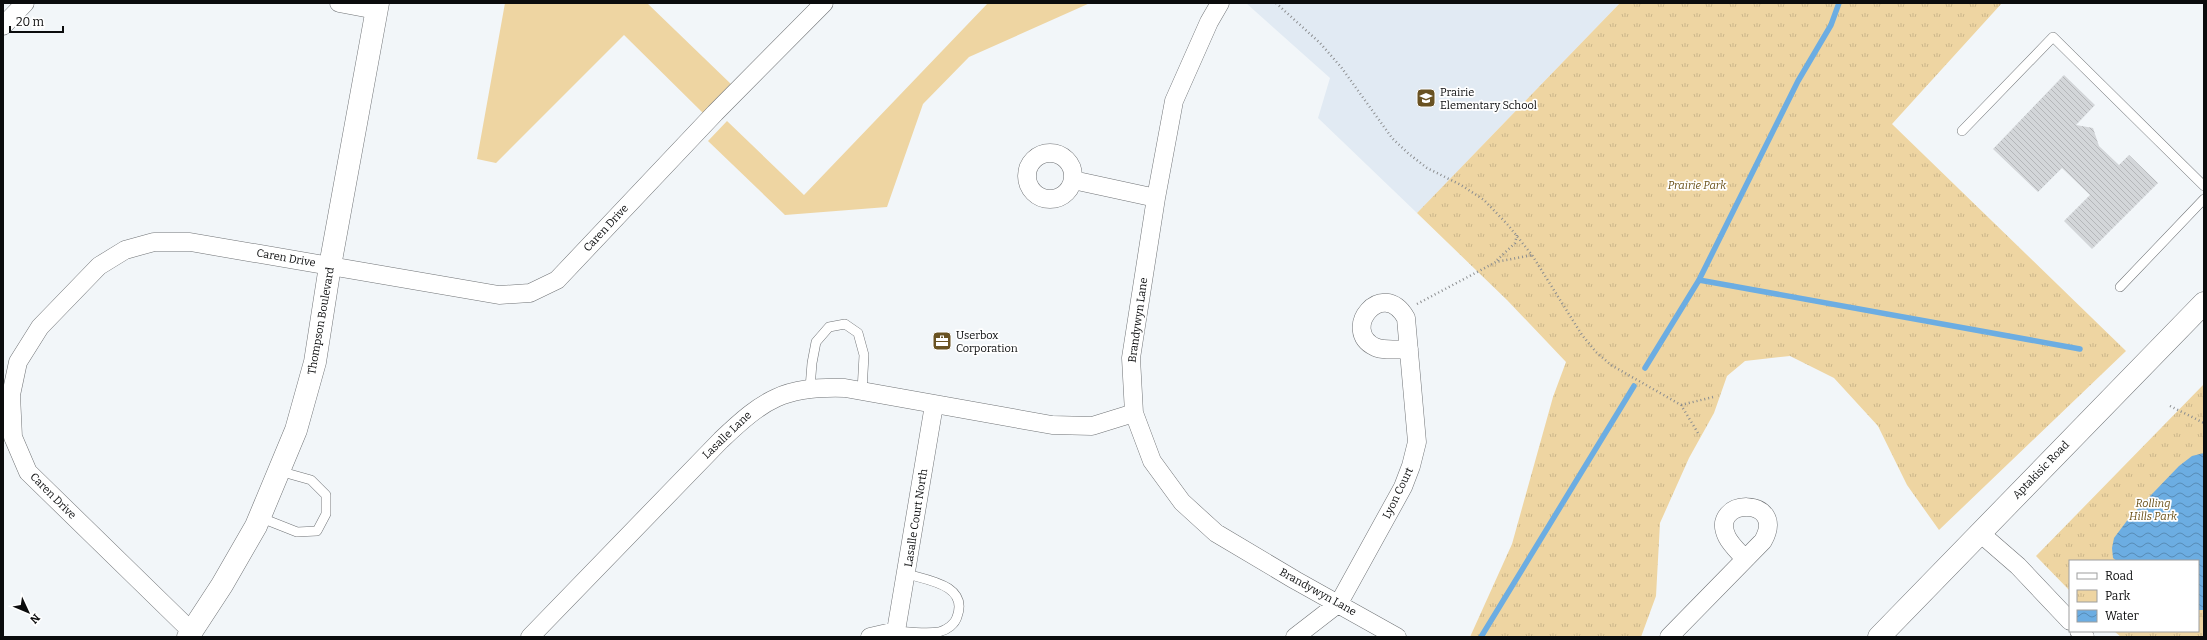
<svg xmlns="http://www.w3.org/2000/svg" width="2207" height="640" font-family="Bitter,serif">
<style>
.built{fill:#e1eaf3}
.green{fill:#eed5a2}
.park{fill:url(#park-tufts)}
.water{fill:url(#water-waves)}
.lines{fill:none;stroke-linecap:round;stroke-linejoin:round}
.stream{stroke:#6cade2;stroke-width:5.5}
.building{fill:url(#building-back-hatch)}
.lane-casing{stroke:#707376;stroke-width:10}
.street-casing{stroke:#707376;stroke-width:19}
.secondary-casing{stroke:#707376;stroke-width:23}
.path{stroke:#8b8d8f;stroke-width:2.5;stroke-dasharray:1 3;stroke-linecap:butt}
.lane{stroke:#fff;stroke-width:9}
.street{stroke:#fff;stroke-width:18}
.secondary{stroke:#fff;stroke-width:22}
.labels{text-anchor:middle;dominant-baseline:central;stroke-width:3.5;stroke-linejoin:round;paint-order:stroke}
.poi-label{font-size:11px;fill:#0b0c0d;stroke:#fff;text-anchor:start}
.park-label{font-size:11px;font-style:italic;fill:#6a5119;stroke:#fff}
.street-label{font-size:11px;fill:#0b0c0d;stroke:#fff}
</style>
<defs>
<pattern id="park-tufts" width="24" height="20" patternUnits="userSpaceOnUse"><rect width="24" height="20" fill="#eed5a2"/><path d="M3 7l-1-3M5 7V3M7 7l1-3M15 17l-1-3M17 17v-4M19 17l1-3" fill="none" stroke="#cbb68a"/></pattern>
<pattern id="water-waves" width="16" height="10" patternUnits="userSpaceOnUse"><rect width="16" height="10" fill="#6cade2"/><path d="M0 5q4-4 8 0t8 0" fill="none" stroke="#578bb6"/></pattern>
<pattern id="building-back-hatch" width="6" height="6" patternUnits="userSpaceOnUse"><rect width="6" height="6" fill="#d3d6d9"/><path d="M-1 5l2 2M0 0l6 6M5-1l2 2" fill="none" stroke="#b4b6b9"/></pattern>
</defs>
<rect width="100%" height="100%" fill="#f2f6f9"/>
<path class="built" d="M1246,3H1620L1417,213L1318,118L1330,78Z"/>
<path class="green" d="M505,3H647L732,85L704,114L624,35L496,163L477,159Z
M988,3H1090L969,57L923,104L887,207L785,215L708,141L727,121L804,195Z"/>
<path class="park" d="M1620,3H2002L1892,124L2126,351L1939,530L1907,485L1878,426L1834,378L1790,356L1745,361L1727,376L1714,413L1689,458L1660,523L1656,596L1641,637H1470L1512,544L1553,397L1566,362L1507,300L1417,213Z
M2204,384V637H2121L2114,631H2198V561H2070V591L2036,556Z"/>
<path class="water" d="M2204,453V610H2198V561H2117L2113,558L2112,548L2114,538L2129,518L2179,466L2192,456Z"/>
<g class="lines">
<path class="stream" d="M1699,280L2080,349
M1645,368L1699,280L1798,81L1831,25L1839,3
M1481,637L1634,386"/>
</g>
<path class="building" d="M2064,75L2095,105L2076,125L2093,128L2099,146L2119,165L2129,155L2158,183L2092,249L2064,221L2090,195L2062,168L2038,192L1993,149Z"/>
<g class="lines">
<g class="lane-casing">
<path id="lane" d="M1962,131L2053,37L2204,186
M2120,287L2204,199
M810,388L812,363L816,342L829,327L845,324L858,333L864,355L862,391
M259,517L297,532L317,531L326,514V495L311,480L279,471
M896,631C909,632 926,634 939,632C947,630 955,624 957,617C969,585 927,580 907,574"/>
</g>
<g class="street-casing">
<path id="street" d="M339,3L376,10
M1220,3L1209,22L1174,101L1156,198L1131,358L1134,413L1152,461L1182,502L1216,533L1295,580L1397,637
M3,26L25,3
M1027 176a23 23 0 1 1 46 0a23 23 0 1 1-46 0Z
M1073,180L1156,198
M1980,533L2018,566L2070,621
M191,631L28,472L13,437L11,395L18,362L40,327L99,266L125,250L154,242H190L499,295L530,293L557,280L715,113L824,3
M2079,631L2085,637
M530,637L721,440C764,399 784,386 845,388L1052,425L1092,426L1134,413
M870,637L896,631
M895,637L934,405
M1295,637L1339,603L1403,487L1411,466L1417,442L1406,318C1382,277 1340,330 1375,347C1384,351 1398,349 1409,349
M1669,637L1763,541C1788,496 1708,497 1727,537C1731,545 1739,552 1745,559"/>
</g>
<g class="secondary-casing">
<path id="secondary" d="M188,637L222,585L256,526L296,430L315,362L330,266L378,3
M1879,637L2204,303"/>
</g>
<path class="path" d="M1276,3L1320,43L1341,67L1392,138L1409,154L1427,168L1461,185L1484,200L1508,225L1532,255L1582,335L1596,352L1611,365L1681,405L1698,433
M1497,260L1515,243L1517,235
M1417,304L1496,262L1532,255
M1681,405L1713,397
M2170,406L2204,423"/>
<use href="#lane" class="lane"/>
<use href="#street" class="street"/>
<use href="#secondary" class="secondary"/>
</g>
<defs>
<g id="school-square" transform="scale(1)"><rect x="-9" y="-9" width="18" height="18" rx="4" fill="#695222" stroke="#fff"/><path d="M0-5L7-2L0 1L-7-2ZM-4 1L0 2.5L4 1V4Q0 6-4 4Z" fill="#fff"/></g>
<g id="office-square" transform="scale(1)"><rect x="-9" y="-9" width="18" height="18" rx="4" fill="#695222" stroke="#fff"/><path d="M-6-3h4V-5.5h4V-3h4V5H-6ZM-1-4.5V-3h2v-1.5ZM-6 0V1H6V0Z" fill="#fff"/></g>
</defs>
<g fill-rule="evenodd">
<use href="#school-square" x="1426" y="98"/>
<use href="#office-square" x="942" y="341"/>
</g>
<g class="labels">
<g class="poi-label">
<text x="1440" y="92">Prairie<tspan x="1440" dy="13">Elementary School</tspan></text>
<text x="956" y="335">Userbox<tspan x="956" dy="13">Corporation</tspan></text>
</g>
<g class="park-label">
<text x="1697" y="185">Prairie Park</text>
<text x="2153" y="503">Rolling<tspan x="2153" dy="13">Hills Park</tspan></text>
</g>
<g class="street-label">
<text transform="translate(606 228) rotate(-47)">Caren Drive</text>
<text transform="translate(286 258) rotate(10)">Caren Drive</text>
<text transform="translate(1138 320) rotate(-82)">Brandywyn Lane</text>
<text transform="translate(321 321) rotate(-80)">Thompson Boulevard</text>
<text transform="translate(727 435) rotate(-44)">Lasalle Lane</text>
<text transform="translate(2041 470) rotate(-46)">Aptakisic Road</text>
<text transform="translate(1398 493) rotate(-64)">Lyon Court</text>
<text transform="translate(53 496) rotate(45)">Caren Drive</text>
<text transform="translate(916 518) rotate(-81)">Lasalle Court North</text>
<text transform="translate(1318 592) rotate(29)">Brandywyn Lane</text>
</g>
</g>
<rect width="2207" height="640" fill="none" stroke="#0b0c0d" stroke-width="8"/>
<rect x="2069" y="560" width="130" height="72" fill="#ffffff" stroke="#9d9e9e"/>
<rect x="2077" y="573" width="20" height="6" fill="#ffffff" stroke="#9d9e9e"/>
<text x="2105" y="580" font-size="12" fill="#0b0c0d">Road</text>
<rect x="2077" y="590" width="20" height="12" fill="url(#park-tufts)" stroke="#9d9e9e"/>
<text x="2105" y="600" font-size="12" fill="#0b0c0d">Park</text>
<rect x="2077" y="610" width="20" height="12" fill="url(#water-waves)" stroke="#9d9e9e"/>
<text x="2105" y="620" font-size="12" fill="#0b0c0d">Water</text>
<g transform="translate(28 612) rotate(134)" stroke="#ffffff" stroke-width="3" paint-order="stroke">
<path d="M0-3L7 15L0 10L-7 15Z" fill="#0b0c0d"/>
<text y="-6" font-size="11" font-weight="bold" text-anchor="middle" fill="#0b0c0d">N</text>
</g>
<path d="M10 26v6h53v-6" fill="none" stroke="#0b0c0d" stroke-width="2"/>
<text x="16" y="26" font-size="12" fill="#0b0c0d" stroke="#ffffff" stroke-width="3" paint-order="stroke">20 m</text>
</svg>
